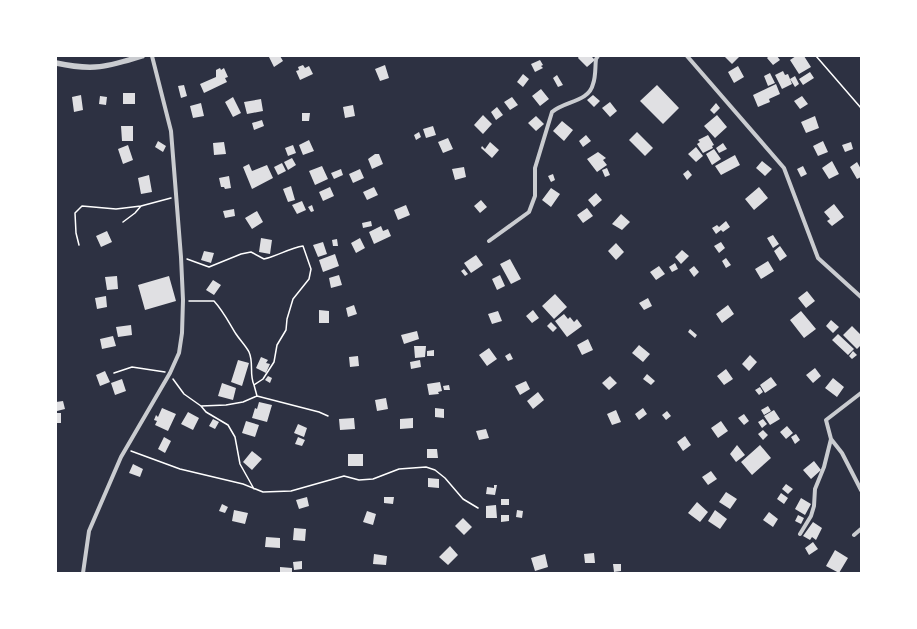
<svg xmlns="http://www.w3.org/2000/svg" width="917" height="629" font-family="'PT Sans Narrow',sans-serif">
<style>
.building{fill:#e0e0e3}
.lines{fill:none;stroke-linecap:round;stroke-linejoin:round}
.path{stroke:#fff;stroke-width:1.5}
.minor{stroke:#caccd0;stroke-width:4}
.tertiary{stroke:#caccd0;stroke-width:5.5}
</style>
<rect width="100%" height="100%" fill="#2d3142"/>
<path class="building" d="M272,56H280L283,61L274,67L269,57Z
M579,56H591L595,60L587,67L578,58Z
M724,56H740L732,64Z
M769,56H777L780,60L773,65L767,58Z
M796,56H804L811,67L799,74L790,60Z
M540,60L543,65L541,66L543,68L535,72L531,64Z
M303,65L305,68L309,66L313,74L300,80L296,71L299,70L298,67Z
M385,65L389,78L380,81L375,69Z
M738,66L744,77L734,83L728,72Z
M220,68L221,70L224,68L228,77L225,78L227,82L204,93L200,84L216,77V70Z
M783,71L785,75L788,74L792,84L782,89L775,75Z
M810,72L814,78L803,85L799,79Z
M770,73L775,83L768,86L764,76Z
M523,74L529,79L523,87L517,82Z
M557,75L563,85L558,87L553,78Z
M795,76L799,84L795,87L790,79Z
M776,84L780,94L769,99L770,102L758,107L753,95Z
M184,85L187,96L181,98L178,86Z
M657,85L679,108L663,124L640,101Z
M541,89L549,99L540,106L532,96Z
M123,93H135V104H123Z
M81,95L83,110L74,112L72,97Z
M593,95L600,101L594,107L587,100Z
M100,96L107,97L106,105L99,104Z
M802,96L808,104L800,109L794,101Z
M233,97L241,113L233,117L225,102Z
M512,97L518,105L510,110L504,102Z
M261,99L263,111L247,114L244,102Z
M610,102L617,111L610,117L602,108Z
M201,103L204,116L193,118L190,106Z
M716,103L720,108L714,114L710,110Z
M353,105L355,116L345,118L343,107Z
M497,107L503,115L496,120L491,112Z
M302,113H310L309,121H302Z
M483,115L492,124L483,134L474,125Z
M717,115L727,127L715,138L704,126Z
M536,116L544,124L536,131L528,123Z
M815,116L819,128L806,133L801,122Z
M262,120L264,126L254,130L252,123Z
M562,121L573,130L564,141L553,131Z
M121,126H133V141H122Z
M433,126L436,135L426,138L423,129Z
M419,132L421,137L416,140L414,135Z
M637,132L653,148L645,156L629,140Z
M586,135L591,141L583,147L579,141Z
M708,135L714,145L712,146L713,148L703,153L697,144L700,142L698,140Z
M448,138L453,149L443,153L438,142Z
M309,140L314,151L303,155L299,145Z
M158,141L166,146L163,152L155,147Z
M823,141L828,152L818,156L813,146Z
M224,142L226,154L214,155L213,143Z
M490,142L499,150L492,158L481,148L482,146L485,149Z
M851,142L853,149L845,152L842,145Z
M723,143L727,149L719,153L716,148Z
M128,145L133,160L123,164L118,149Z
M293,145L296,153L288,156L285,148Z
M696,147L703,156L696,162L688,154Z
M714,149L721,159L712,165L706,154Z
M598,152L606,158L603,160L607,165L597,172L587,159Z
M375,154H379L383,164L372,169L368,159Z
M735,155L740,165L721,175L715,166Z
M292,158L296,165L288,170L284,162Z
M762,161L772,169L765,176L756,168Z
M832,161L839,174L829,179L822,168Z
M857,162L861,169V177L857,179L850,167Z
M282,163L286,171L278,175L274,167Z
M249,164L252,171L267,165L273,178L252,189L243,167Z
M322,166L328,179L315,185L309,171Z
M803,166L807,174L801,177L797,169Z
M464,167L466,177L455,180L452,169Z
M607,168L610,175L605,177L602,170Z
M341,169L343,175L334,179L331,173Z
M360,169L364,178L353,183L349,174Z
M688,170L692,175L687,180L683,174Z
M553,174L555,180L551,182L548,176Z
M149,175L152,192L141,194L138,178Z
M229,176L231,188L225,189L224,187H221L219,178Z
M291,186L295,200L288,202L283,189Z
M330,187L334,196L323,201L319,192Z
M374,187L378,195L367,200L363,192Z
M759,187L768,198L754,210L745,199Z
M551,188L560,194L551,207L542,200Z
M596,193L602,200L594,207L588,200Z
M481,200L487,207L480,213L474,206Z
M302,201L306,210L297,214L292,205Z
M834,204L844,217L832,226L827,221L830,219L824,212Z
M312,205L314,211L311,212L308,207Z
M406,205L410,215L398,220L394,210Z
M587,208L593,216L583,223L577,215Z
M234,209L235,216L225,218L223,211Z
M257,211L263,222L252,229L245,218Z
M621,214L630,222L622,230L612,224Z
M371,221L372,226L363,228L362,223Z
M726,221L730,227L723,232L721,230L716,234L712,228L717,225L719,227Z
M381,226L383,231L388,229L391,236L374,244L369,232Z
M107,231L112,242L101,247L96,236Z
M773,235L779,244L773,248L767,238Z
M261,238L272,240L270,254L259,252Z
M360,238L365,248L356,253L351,243Z
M337,239L338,246H333L332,240Z
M323,242L327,254L318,257L313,245Z
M721,242L725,248L719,253L714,246Z
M616,243L624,252L616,260L608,251Z
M780,246L787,256L780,261L774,251Z
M682,250L689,256L681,264L675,257Z
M204,251L214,253L211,263L201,260Z
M335,254L339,266L323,272L319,260Z
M476,255L483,265L471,273L464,263Z
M726,258L731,265L726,268L722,261Z
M510,259L521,279L511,284L500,264Z
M768,261L774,271L761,279L755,269Z
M675,263L678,269L672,272L669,267Z
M659,266L665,274L656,280L650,272Z
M694,266L699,272L694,277L689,270Z
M464,269L468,274L465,276L461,271Z
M339,275L342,285L331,288L329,278Z
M500,275L505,286L497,290L492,279Z
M117,276L118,289L107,290L105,277Z
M169,276L176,301L145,310L138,285Z
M213,280L221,285L214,295L206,290Z
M807,291L815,301L806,308L798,298Z
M555,294L567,307L554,319L542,306Z
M106,296L107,307L97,309L95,298Z
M648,298L652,306L644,310L639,303Z
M354,305L357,314L348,317L346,308Z
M728,305L734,314L722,323L716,314Z
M319,310L329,311V323H319Z
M533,310L539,318L532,323L526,316Z
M498,311L502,321L492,324L488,314Z
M801,311L816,329L804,338L790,320Z
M564,314L568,319L570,317L574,322L577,319L582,326L567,337L555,321Z
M831,320L839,327L833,333L826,326Z
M551,322L557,328L553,332L547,326Z
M131,325L132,335L118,337L116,327Z
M852,326L861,335V345L857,349L843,335Z
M690,329L697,335L695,338L688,332Z
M417,331L419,339L404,344L401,335Z
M838,334L854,349L848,355L832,340Z
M113,336L116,346L102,349L100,339Z
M588,339L593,350L582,355L577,345Z
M639,345L650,354L643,362L632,353Z
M414,346H426L425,357L415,358Z
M489,348L497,359L487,366L479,355Z
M434,350V356H427V351Z
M853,351L857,355L852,359L849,356Z
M510,353L513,359L508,361L505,356Z
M750,355L757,362L749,371L742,364Z
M358,356L359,366L350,367L349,357Z
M261,357L268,360L266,363L270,364L266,373L256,368Z
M238,360L249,363L242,386L231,382Z
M420,360L421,367L411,369L410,362Z
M815,368L821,376L813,383L806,375Z
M726,369L733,379L724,385L717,376Z
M105,371L110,382L100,386L96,375Z
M647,374L655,381L651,385L643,379Z
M268,376L272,378L270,383L265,380Z
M610,376L617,383L609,390L602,383Z
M771,377L777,385L765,393L760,385Z
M833,378L844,387L837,397L825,388Z
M122,379L126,391L115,395L111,383Z
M526,381L530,389L520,395L515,386Z
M440,382L442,391L438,392L439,394L429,395L427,384Z
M222,383L236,388L233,400L218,396Z
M449,385L450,390H444L443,386Z
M760,387L763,392L759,395L755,390Z
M538,392L544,400L533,409L527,401Z
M386,398L388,409L377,411L375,400Z
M63,401L65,409L57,411L56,402Z
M259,402L272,405L267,422L252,418L255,408L257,409Z
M768,406L771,411L764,415L761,410Z
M162,408L176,414L168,431L155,425L157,421L154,420L156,415L158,417Z
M435,408L444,409V418L435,417Z
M643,408L647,414L639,420L635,414Z
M616,410L621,422L612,425L607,414Z
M774,410L780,419L770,425L764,416Z
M667,411L671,416L666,420L662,415Z
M188,412L199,418L193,430L181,424Z
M56,413H61V423H56Z
M744,414L749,421L744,425L738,418Z
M354,418L355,429L340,430L339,419Z
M413,418V428L400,429V419Z
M213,419L219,422L215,429L209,426Z
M763,419L767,424L762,428L758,422Z
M246,421L259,425L255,437L242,433Z
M721,421L728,431L718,438L711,428Z
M298,424L307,428L304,437L294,433Z
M787,426L793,433L786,439L780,432Z
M486,429L489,438L479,440L476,431Z
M763,430L768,435L763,440L758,434Z
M796,434L800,440L795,444L791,437Z
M685,436L691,445L683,451L677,442Z
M164,437L171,441L165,453L158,449Z
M298,437L305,440L302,446L295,444Z
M737,445L745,455L736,462L730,454Z
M760,445L771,458L752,475L741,462Z
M427,449H437L438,458H427Z
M252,451L262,459L252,470L243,462Z
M348,454H363V466H348Z
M814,461L821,470L811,479L803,470Z
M133,464L143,469L140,477L129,473Z
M711,471L717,479L708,485L702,477Z
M428,478L439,479V488L428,487Z
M786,484L793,489L788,494L782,489Z
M494,485H497L495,495L486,494L487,487L494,488Z
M726,492L737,499L730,509L719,502Z
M781,493L788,498L784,504L777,499Z
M307,497L309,506L299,509L296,500Z
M384,497H394L393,504L384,503Z
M801,498L811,504L805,515L795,509Z
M501,499H509V505H501Z
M697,502L708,512L700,522L688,513Z
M222,504L228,507L225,513L219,511Z
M496,505L497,518H486V506Z
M234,510L248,513L245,524L232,521Z
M517,510L523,511L522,518L516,517Z
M715,510L727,519L720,529L708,521Z
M367,511L376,514L373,525L363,522Z
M769,512L778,519L773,527L763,520Z
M501,515H509V521L501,522Z
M798,515L804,518L801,524L795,521Z
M463,518L472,527L464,535L455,526Z
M813,522L822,528L816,540L812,537L810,540L803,536Z
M294,528L306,529L305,541L293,540Z
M266,537L280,538V548L265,547Z
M813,542L818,549L809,555L805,548Z
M450,546L458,555L448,565L439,557Z
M835,550L848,558L839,573L826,566Z
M594,553L595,563H585L584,554Z
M374,554L387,556L386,565L373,564Z
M545,554L548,567L535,571L531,558Z
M302,561V569L294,570L293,562Z
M613,564H621V571L614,572Z
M280,567L292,568V573H280Z"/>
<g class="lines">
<path class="path" d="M816,56L861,108
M123,222L135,213L141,206L171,198
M79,245L76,233L75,213L82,206L116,209L141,206
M187,259L209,267L241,254L251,252L264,259C277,256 290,248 303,246L311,269L309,279L293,299L287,319L286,330L277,345L274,362L263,379L254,385L257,396
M189,301H214C224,312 229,323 236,334C240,340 246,346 249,352C254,363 249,374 254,385
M114,373L132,367L165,372
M173,379L184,394L201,406L206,412L228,425L235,437L240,464L254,489
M201,406L226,405L243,402L257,396L319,412L328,416
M131,451L180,469L243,484L263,492L291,491L344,476L359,480L373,479L399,469L426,467L435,470L445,478L463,499L478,508"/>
<path class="minor" d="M687,56L784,168L818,258L861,297
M489,241L529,212L535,196V168L552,112C564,101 589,102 593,84C596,76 595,67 596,59L598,56
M861,393L826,420L831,439L842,453L861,490
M800,534L811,516L814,506L815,489L824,467L831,439
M854,535L861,529
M83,573L89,531L121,457L170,373L179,353L182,333L183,300L181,257L171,131L152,56"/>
<path class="tertiary" d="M56,63C93,71 107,67 142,56"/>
</g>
<rect width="917" height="629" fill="none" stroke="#ffffff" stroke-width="114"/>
</svg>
